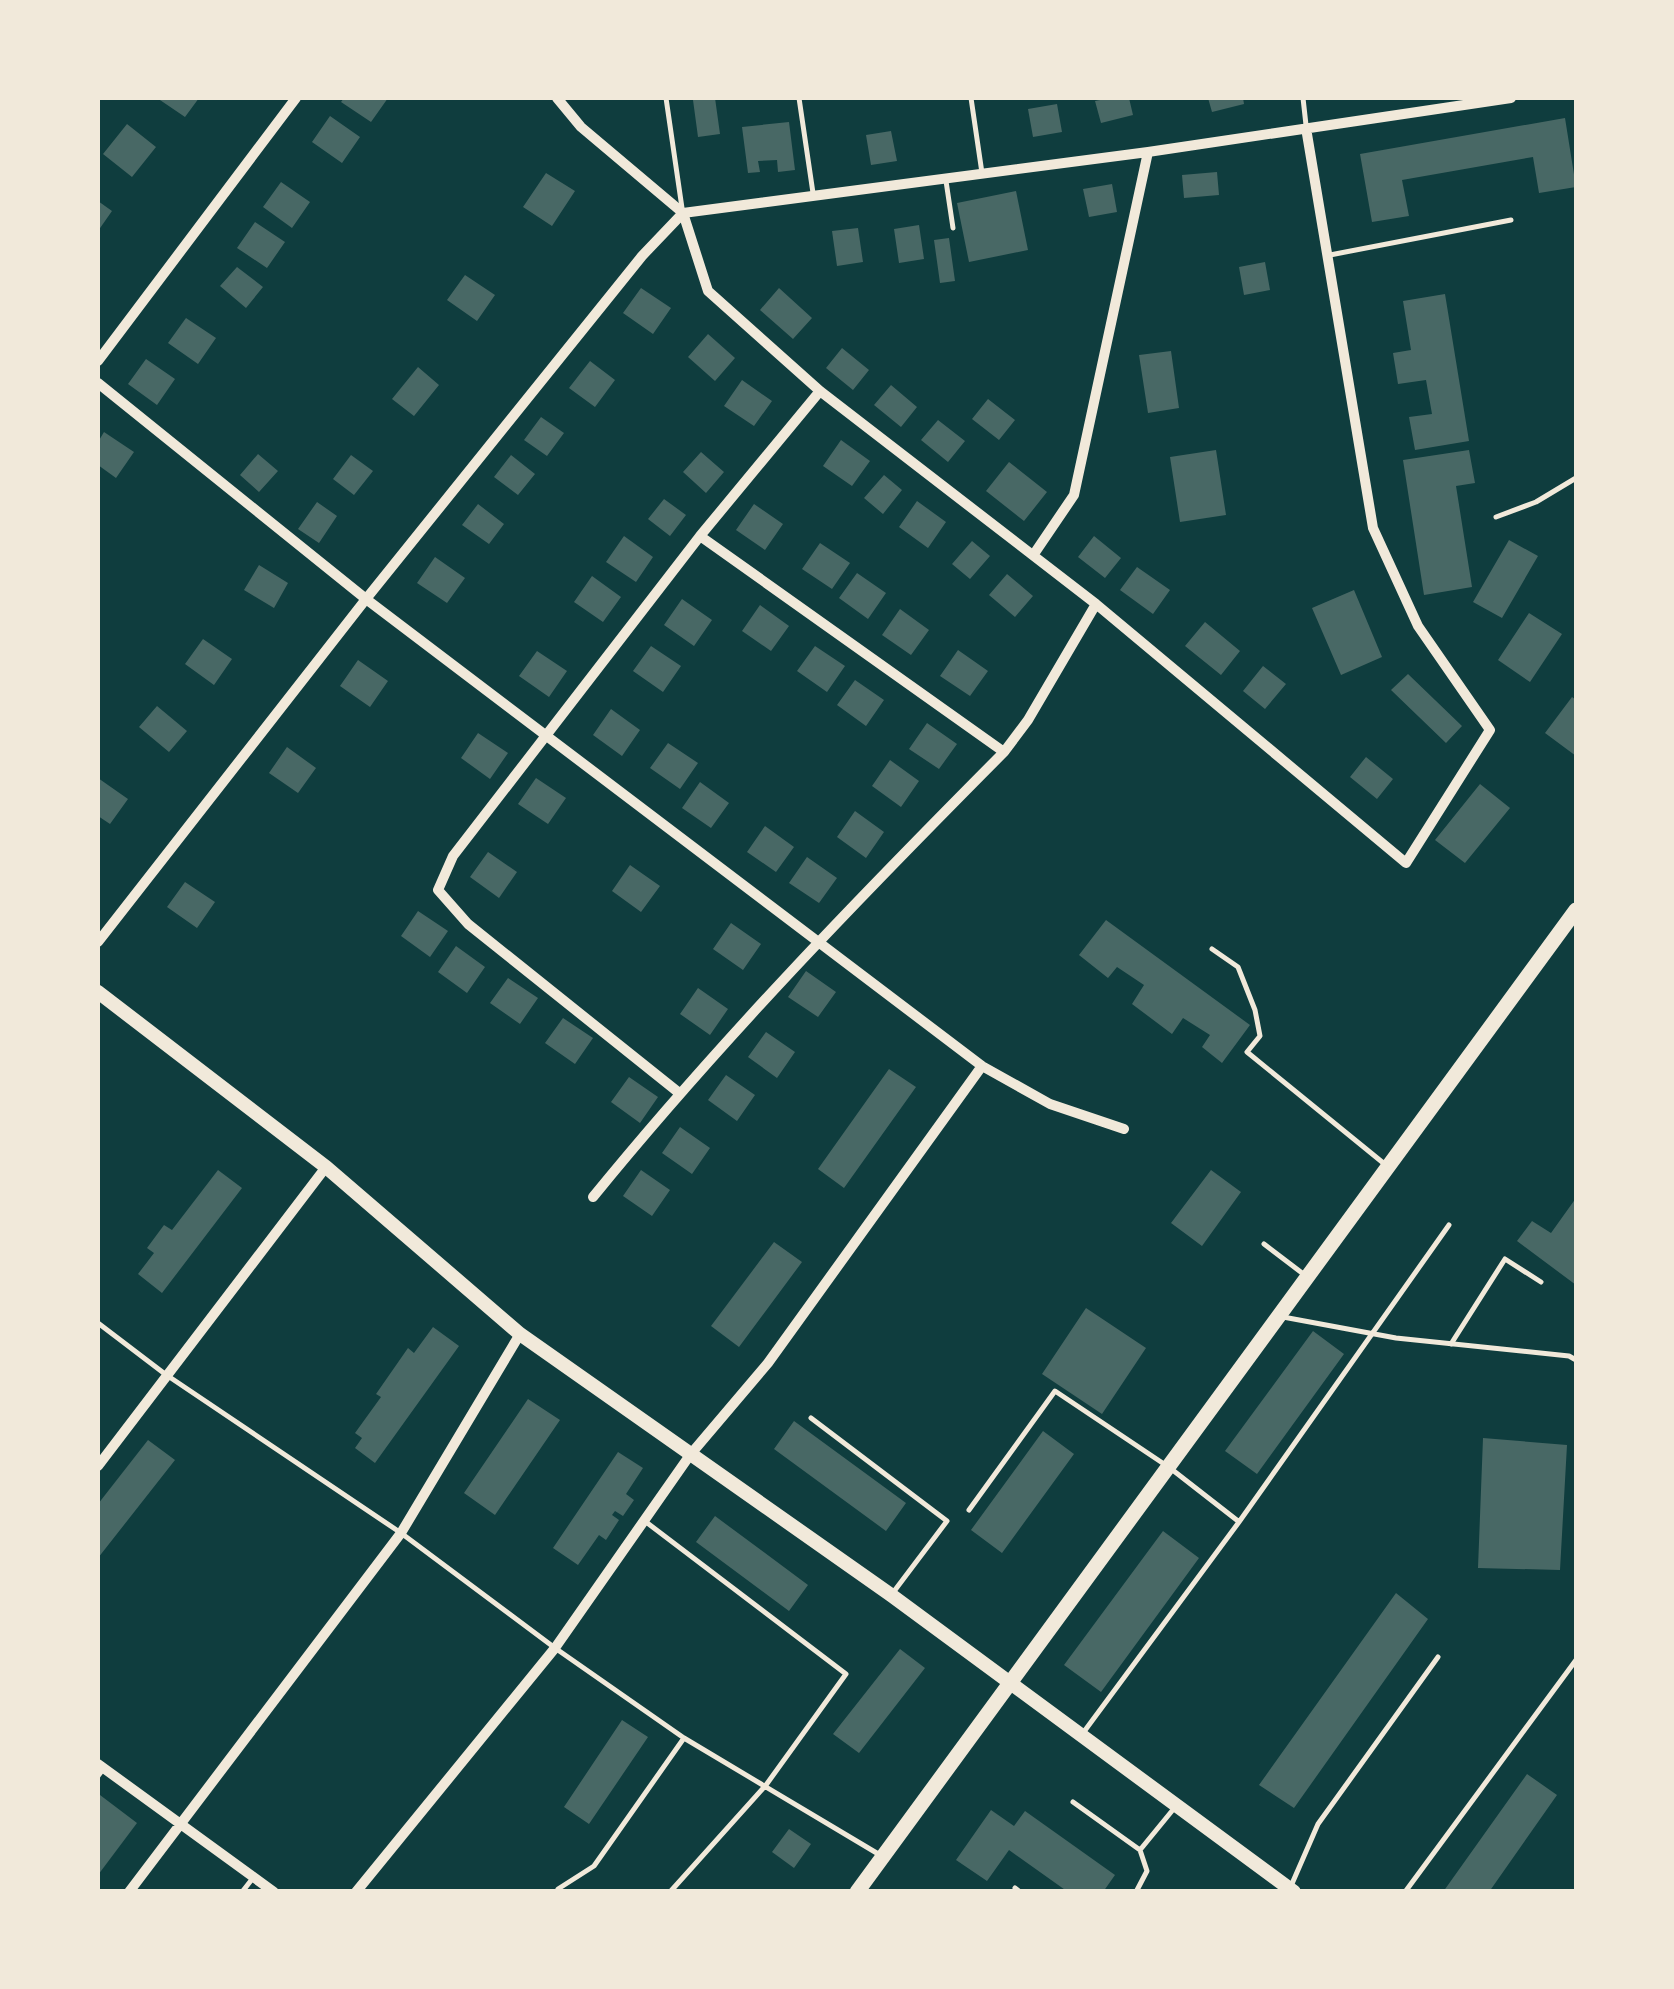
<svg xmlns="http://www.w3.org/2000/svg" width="1674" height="1989" font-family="Montserrat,sans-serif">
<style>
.building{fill:#486865}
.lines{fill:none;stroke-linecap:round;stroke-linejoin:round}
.service{stroke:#f1e9da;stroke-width:5}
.minor{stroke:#f1e9da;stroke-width:10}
.secondary{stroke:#f1e9da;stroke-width:14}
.primary{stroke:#f1e9da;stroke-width:15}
</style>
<rect width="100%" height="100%" fill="#0f3d3e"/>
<path class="building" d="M157,98H199L185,117Z
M344,98H388L371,122L341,102Z
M715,98L720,134L698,137L693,100Z
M1110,98H1129L1133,115L1101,123L1095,101Z
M1208,98H1243L1244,104L1212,112Z
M1057,104L1062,132L1033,137L1028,109Z
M330,116L360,137L342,163L312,142Z
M1565,118L1576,187L1539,193L1533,157L1402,180L1409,216L1372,222L1360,154Z
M789,122L795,170L778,172L777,160L758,161L760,172L748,173L742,127Z
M127,124L156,147L132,177L103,154Z
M891,131L897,161L871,165L866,135Z
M1217,172L1219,195L1184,198L1182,175Z
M546,173L575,191L552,226L523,207Z
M281,182L310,202L292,228L263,207Z
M1112,184L1117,212L1089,217L1083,189Z
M1016,191L1028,250L969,262L957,203Z
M98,201L112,211L98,231Z
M255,222L285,242L267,268L237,248Z
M919,225L924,259L899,263L894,229Z
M858,228L863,262L837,266L832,231Z
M949,238L955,281L940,283L934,240Z
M1265,262L1270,290L1244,295L1239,267Z
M237,267L263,287L246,308L220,286Z
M465,275L495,295L477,321L447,300Z
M641,288L671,308L653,334L623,313Z
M779,288L812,318L793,339L760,310Z
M1445,294L1469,441L1415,450L1409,417L1432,414L1426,380L1398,384L1393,353L1411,350L1403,301Z
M186,318L216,338L198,364L168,343Z
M708,334L735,358L715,381L688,357Z
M842,348L869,370L853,390L826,368Z
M1171,351L1179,408L1148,413L1139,355Z
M146,359L175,379L157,405L128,384Z
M590,361L615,380L595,407L569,388Z
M418,367L439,385L414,416L392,399Z
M742,380L772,401L754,426L724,406Z
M891,385L917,407L901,427L874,405Z
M988,399L1015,420L999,440L972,419Z
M541,417L564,433L547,456L524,440Z
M938,420L965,441L948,462L921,440Z
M104,432L134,452L116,478L98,465V442Z
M841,440L870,461L852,486L823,466Z
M1216,450L1226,515L1180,522L1170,457Z
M1469,450L1475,483L1456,486L1472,587L1424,595L1403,460Z
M701,452L724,472L706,493L683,472Z
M258,454L278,471L259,492L240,475Z
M351,455L373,471L354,495L333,479Z
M511,455L535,474L518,495L494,477Z
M1009,462L1047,492L1024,521L986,491Z
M884,475L902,490L883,514L864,498Z
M664,499L686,515L670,536L648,519Z
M917,501L946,522L928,548L899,527Z
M317,502L337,516L319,543L298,529Z
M478,504L504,524L489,544L462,525Z
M754,504L783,524L765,550L736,530Z
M624,536L653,557L636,582L606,562Z
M1094,536L1121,558L1105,578L1078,557Z
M1509,540L1538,556L1502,618L1473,602Z
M972,541L990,556L970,579L952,564Z
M820,543L850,563L832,589L802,569Z
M435,557L465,578L447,603L417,583Z
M259,565L288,583L274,608L244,590Z
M1137,567L1170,590L1153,614L1120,590Z
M857,573L886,593L868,619L839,598Z
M1007,574L1033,596L1015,617L989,595Z
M592,576L621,597L603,622L574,602Z
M1354,590L1382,657L1341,675L1312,608Z
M682,599L712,620L694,646L664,625Z
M760,605L789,626L771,651L742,631Z
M900,609L929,630L911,655L882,635Z
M1529,613L1562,634L1530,682L1498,660Z
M1205,622L1240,651L1221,675L1185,646Z
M203,639L232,659L214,685L185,664Z
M651,646L681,666L663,692L633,671Z
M815,646L845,666L827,692L797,671Z
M958,650L988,671L970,696L940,676Z
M537,651L567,671L549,697L519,676Z
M358,660L388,681L370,707L340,686Z
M1263,666L1286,684L1265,709L1243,691Z
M1408,674L1462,726L1446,743L1391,690Z
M855,680L884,700L866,726L837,705Z
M1572,697L1576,700V756L1545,733Z
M157,706L187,731L169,752L139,727Z
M611,709L640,730L622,756L593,735Z
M927,723L957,744L939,769L909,749Z
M478,733L508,753L490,779L461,758Z
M668,743L698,763L680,789L650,768Z
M287,747L316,768L298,793L269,773Z
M1366,757L1393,779L1377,799L1350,777Z
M890,760L919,781L901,807L872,786Z
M98,778L128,799L110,824L98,816Z
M536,778L566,798L548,824L518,804Z
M700,782L729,803L711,828L682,808Z
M1480,784L1510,808L1465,863L1435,840Z
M855,811L884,832L866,858L837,837Z
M765,826L794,847L776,872L747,852Z
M488,852L517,872L499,898L470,877Z
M807,857L837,878L819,903L789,883Z
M630,865L660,886L641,912L612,891Z
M185,882L215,902L197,928L167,907Z
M418,911L448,931L430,957L401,936Z
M1106,920L1250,1025L1222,1063L1202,1047L1210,1035L1183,1018L1172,1034L1132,1004L1144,985L1117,967L1108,978L1079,955Z
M731,923L761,944L743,970L713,949Z
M456,946L485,967L467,993L438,972Z
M806,971L836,992L818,1017L788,997Z
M508,978L538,998L520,1024L490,1003Z
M698,988L728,1009L710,1035L680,1014Z
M563,1018L593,1038L575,1064L545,1043Z
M766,1032L795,1052L777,1078L748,1057Z
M889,1069L916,1087L844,1188L818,1169Z
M726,1075L755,1095L737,1121L708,1100Z
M629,1077L658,1097L640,1123L611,1102Z
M680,1127L710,1148L692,1174L662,1153Z
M218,1170L242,1188L162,1293L138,1274L154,1253L147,1248L164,1225L172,1230Z
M641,1170L670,1190L652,1216L623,1196Z
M1211,1170L1241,1192L1202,1246L1171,1223Z
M1576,1198V1285L1517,1241L1532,1221L1551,1233Z
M774,1242L802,1262L739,1347L711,1326Z
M1086,1308L1146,1348L1102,1414L1042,1374Z
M433,1327L459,1346L375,1463L355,1448L362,1438L355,1433L381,1397L376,1394L408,1348L414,1353Z
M1313,1331L1344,1354L1257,1474L1225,1451Z
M528,1399L560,1420L495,1515L464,1493Z
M794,1421L906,1503L886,1531L774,1449Z
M1043,1431L1074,1454L1002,1553L971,1530Z
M1483,1438L1567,1445L1560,1570L1478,1568Z
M148,1440L175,1460L98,1558V1504Z
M618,1452L643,1468L626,1494L634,1500L623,1516L615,1511L612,1515L619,1520L606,1540L599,1535L578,1565L553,1548Z
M715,1516L808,1585L789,1611L696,1542Z
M1163,1531L1199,1558L1101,1692L1064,1665Z
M1396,1593L1428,1619L1294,1808L1259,1785Z
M900,1649L925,1668L859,1753L833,1734Z
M622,1720L648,1737L589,1824L564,1807Z
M1527,1774L1557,1795L1489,1892H1443Z
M100,1795L137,1823L98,1875V1799Z
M991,1810L1014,1826L1025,1811L1115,1875L1103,1892H1068L1009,1850L987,1881L956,1860Z
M789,1829L811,1844L794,1868L772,1852Z"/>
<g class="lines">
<path class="service" d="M666,98L682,208
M799,98L813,193
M971,98L982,173
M1303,98L1306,125
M946,181L953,228
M1330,255L1511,220
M1496,517L1536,502L1576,478
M1212,949L1238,967L1255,1010L1260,1036L1247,1052L1387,1166
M1264,1244L1306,1276
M1283,1317L1396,1338L1569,1356L1576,1360
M98,1323L165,1374L401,1533L555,1648L684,1738L880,1855
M1451,1344L1505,1259L1541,1282
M811,1418L947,1521L892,1594
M969,1510L1055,1391L1170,1468L1238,1521
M646,1522L846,1674L766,1785L670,1892
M1083,1733L1239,1522L1449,1225
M98,1776L104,1768
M1073,1802L1140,1850L1176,1806
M1291,1886L1318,1824L1438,1657
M1015,1888L1020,1892
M558,1889L594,1866L684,1738
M242,1892L253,1878
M1136,1892L1147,1871L1140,1850
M1405,1892L1576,1660"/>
<path class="minor" d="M557,98L581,127L683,213L1148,152L1511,98
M98,361L296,98
M98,383L366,599L982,1066L1050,1104L1124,1129
M700,536L1004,752
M1034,554L1074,495L1148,152
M98,942L366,599L642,256L683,213L708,291L820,391L1096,604L1406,863L1490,730L1418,626L1373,528L1306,128
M678,1092L468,924L438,890L453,856L700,536L820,391
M593,1197C721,1040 861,896 1004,752L1028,720L1096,604
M98,1466L326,1167
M98,1764L274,1892
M129,1892L401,1533L520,1334
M356,1892L555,1648L690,1455L768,1363L982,1066"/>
<path class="secondary" d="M98,992L326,1167L520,1334L891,1595L1294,1892"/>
<path class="primary" d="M857,1892L1576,910"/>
</g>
<rect width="1674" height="1989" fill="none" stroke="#f1e9da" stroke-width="200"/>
</svg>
